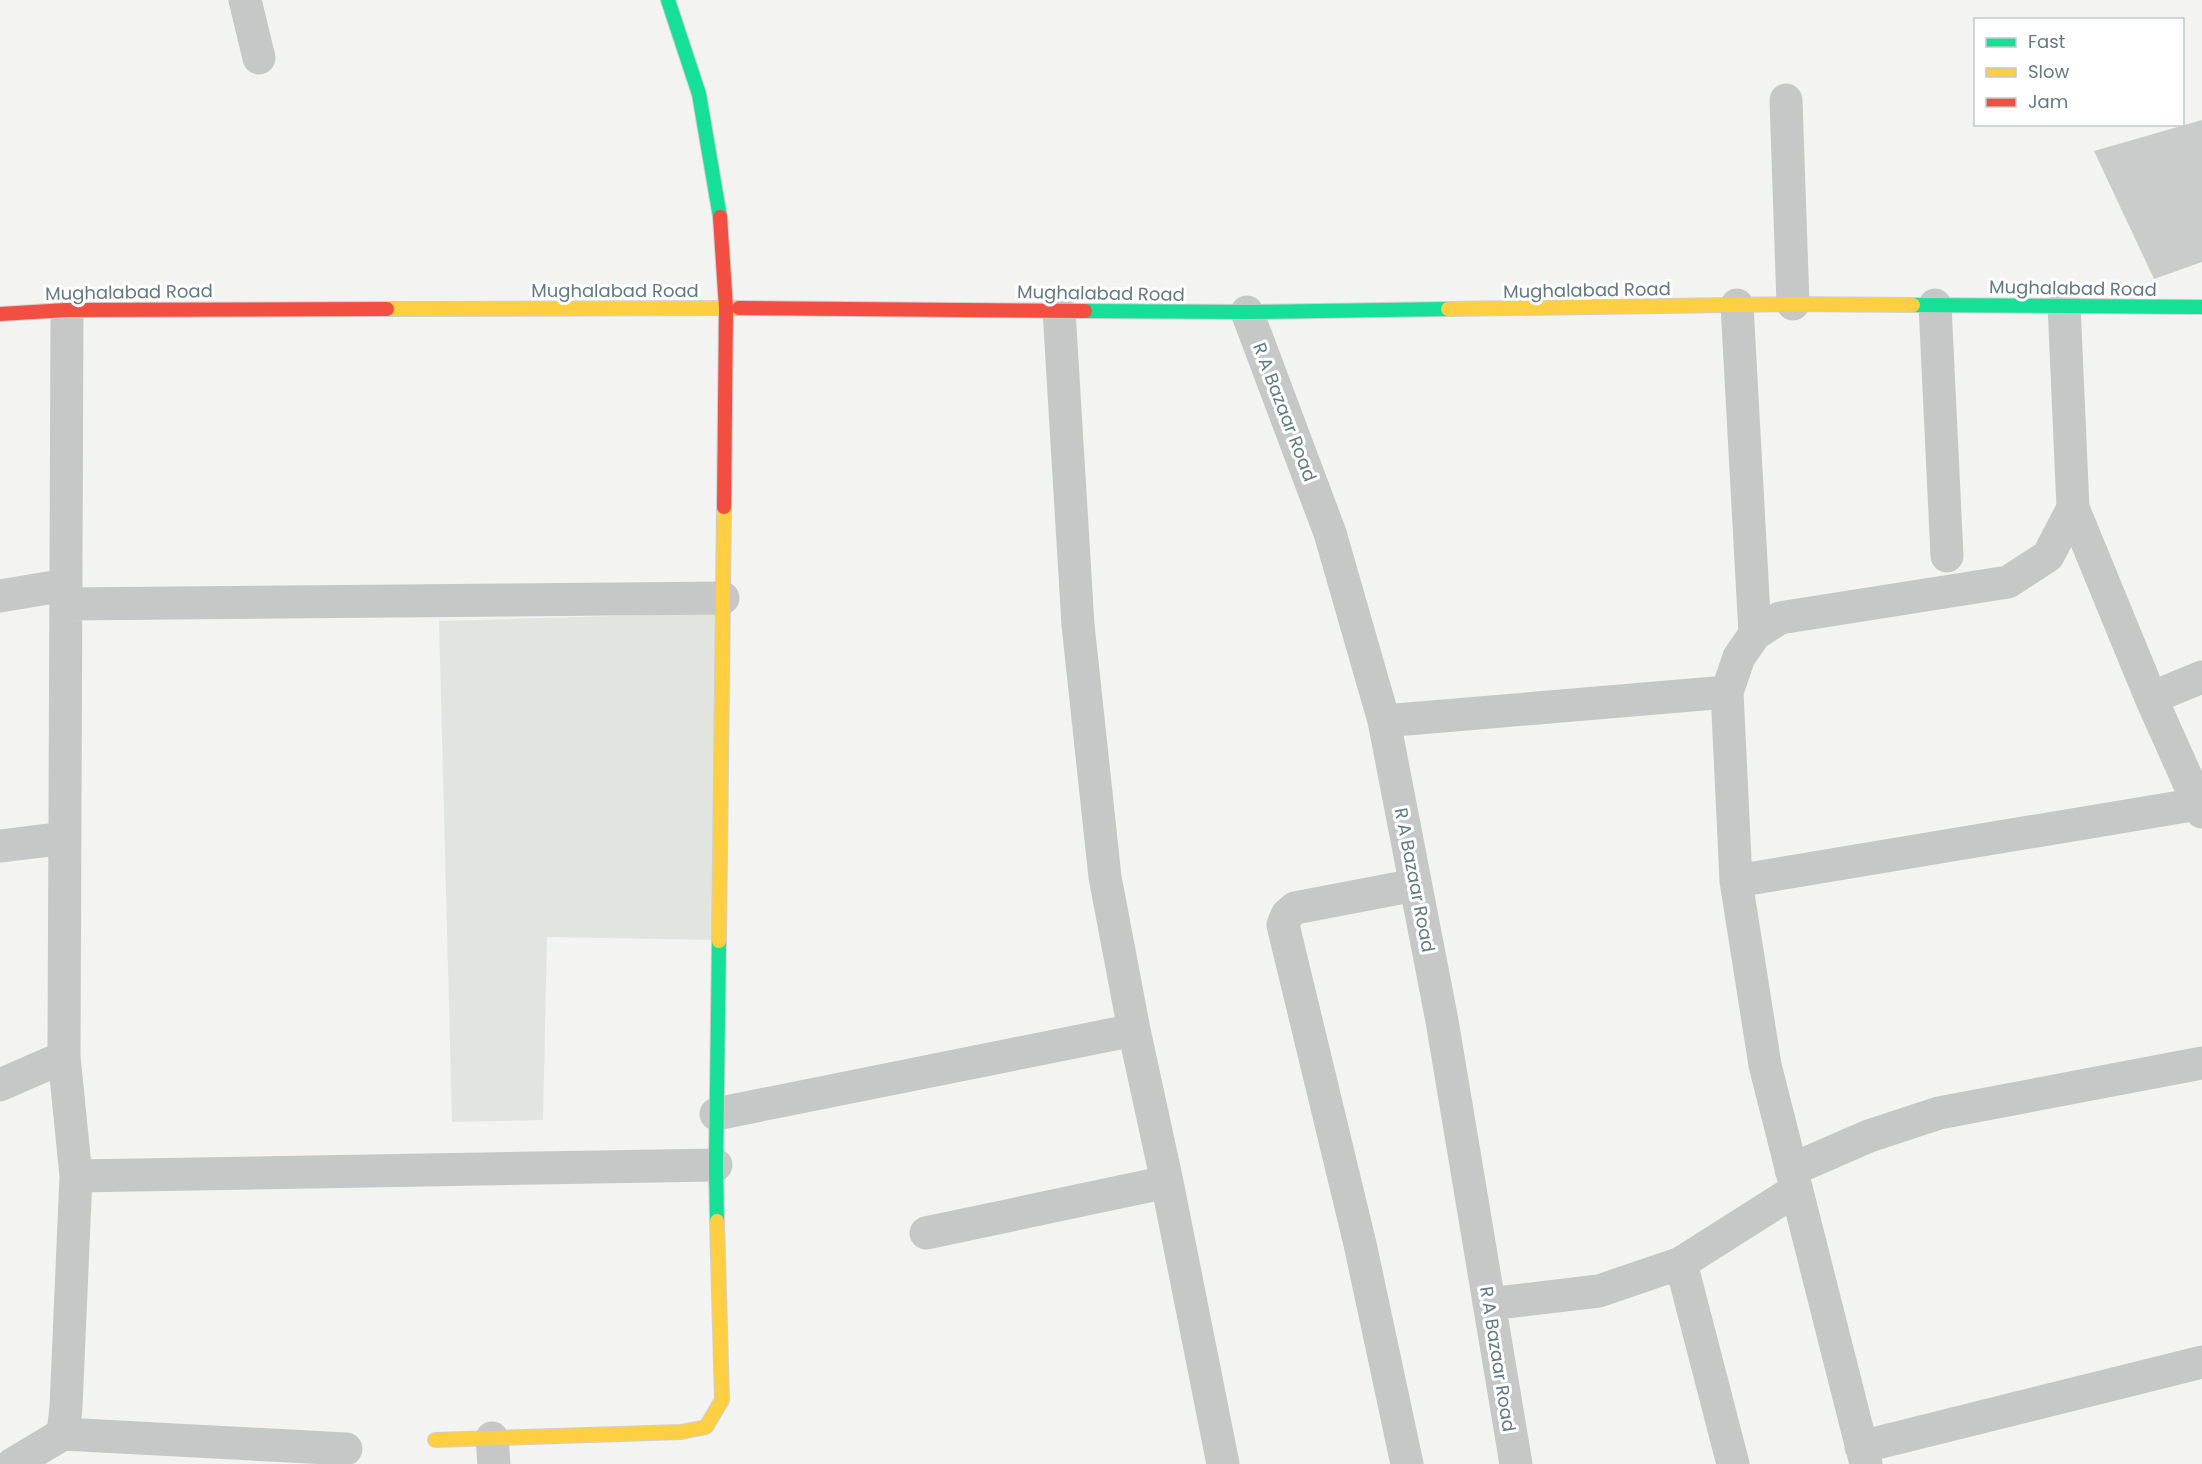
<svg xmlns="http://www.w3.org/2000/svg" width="2202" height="1464" font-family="Poppins,sans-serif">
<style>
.green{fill:#e2e5df}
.building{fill:#cacccc}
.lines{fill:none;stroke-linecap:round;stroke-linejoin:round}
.fast-casing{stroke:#cfd0d0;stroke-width:16}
.slow-casing{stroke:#cfd0d0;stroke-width:16}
.jam-casing{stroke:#cfd0d0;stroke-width:16}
.street{stroke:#c6c8c8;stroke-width:33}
.fast{stroke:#16e098;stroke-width:14}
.slow{stroke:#ffcf43;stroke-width:14}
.jam{stroke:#f24e42;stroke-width:14}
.labels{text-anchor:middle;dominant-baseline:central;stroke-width:6;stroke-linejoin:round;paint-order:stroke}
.street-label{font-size:18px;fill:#647a81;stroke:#fff}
</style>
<rect width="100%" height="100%" fill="#f3f3f2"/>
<path class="green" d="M716,613L714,940L547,937L543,1120L452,1122L439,621Z"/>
<path class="building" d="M2202,120V262L2154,279L2094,151Z"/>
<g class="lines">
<g class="fast-casing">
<path id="fast" d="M668,0L699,94L720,217
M1913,305L2202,307
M1085,311L1247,312L1448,309
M717,1221L716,1165L719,941"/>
</g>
<g class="slow-casing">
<path id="slow" d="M387,309L739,308
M1448,309L1793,304L1913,305
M719,941L724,507
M435,1440L681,1432L706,1427L722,1400L717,1221"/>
</g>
<g class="jam-casing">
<path id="jam" d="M720,217L726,308L724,507
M739,308L1085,311
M0,314L67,310L387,309"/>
</g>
<path class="street" d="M245,0L259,58
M1786,100L1793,304
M1737,305L1755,634
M1935,305L1947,556
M1059,310L1078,625L1105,877L1134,1030L1167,1182L1223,1464
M1247,312L1330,533L1384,721L1442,1021L1516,1464
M2073,508L2151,698L2202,812
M0,596L66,585
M66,604L723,598
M2151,698L2202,677
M1384,721L1727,692
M0,846L65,838
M1736,881L2198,804
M0,1085L64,1057
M716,1114L1134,1030
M1791,1170L1869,1136L1939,1113L2202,1063
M76,1176L716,1165
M926,1233L1167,1182
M1681,1263L1733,1464
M1489,1304L1599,1291L1681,1263L1796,1190
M63,1434L346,1449
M492,1438L494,1464
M1861,1447L2202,1362
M13,1464L63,1434L66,1407L76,1176L64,1057L67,310
M1407,1464L1360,1244L1283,925L1287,915L1295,908L1415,885
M1866,1464L1765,1065L1736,881L1727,692L1739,657L1755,634L1780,618L2008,582L2048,556L2073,508L2064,305"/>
<use href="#fast" class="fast"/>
<use href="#slow" class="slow"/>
<use href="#jam" class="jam"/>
</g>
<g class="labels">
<g class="street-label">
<text transform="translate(2073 288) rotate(1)">Mughalabad Road</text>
<text x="615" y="290">Mughalabad Road</text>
<text transform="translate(1587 290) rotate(-1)">Mughalabad Road</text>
<text transform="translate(129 292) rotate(-1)">Mughalabad Road</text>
<text transform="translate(1101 293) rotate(1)">Mughalabad Road</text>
<text transform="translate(1285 412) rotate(69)">R A Bazaar Road</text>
<text transform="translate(1415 880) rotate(79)">R A Bazaar Road</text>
<text transform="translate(1498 1359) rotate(81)">R A Bazaar Road</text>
</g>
</g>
<rect x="1974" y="18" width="210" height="108" fill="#ffffff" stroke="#c1cacd" stroke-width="1.5"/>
<rect x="1986" y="38" width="30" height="9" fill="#16e098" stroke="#c1cacd" stroke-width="1.5"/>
<text x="2028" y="48" font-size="18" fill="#647a81">Fast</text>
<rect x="1986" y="68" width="30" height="9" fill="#ffcf43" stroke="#c1cacd" stroke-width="1.5"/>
<text x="2028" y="78" font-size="18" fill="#647a81">Slow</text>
<rect x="1986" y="98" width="30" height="9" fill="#f24e42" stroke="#c1cacd" stroke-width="1.5"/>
<text x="2028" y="108" font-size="18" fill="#647a81">Jam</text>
</svg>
